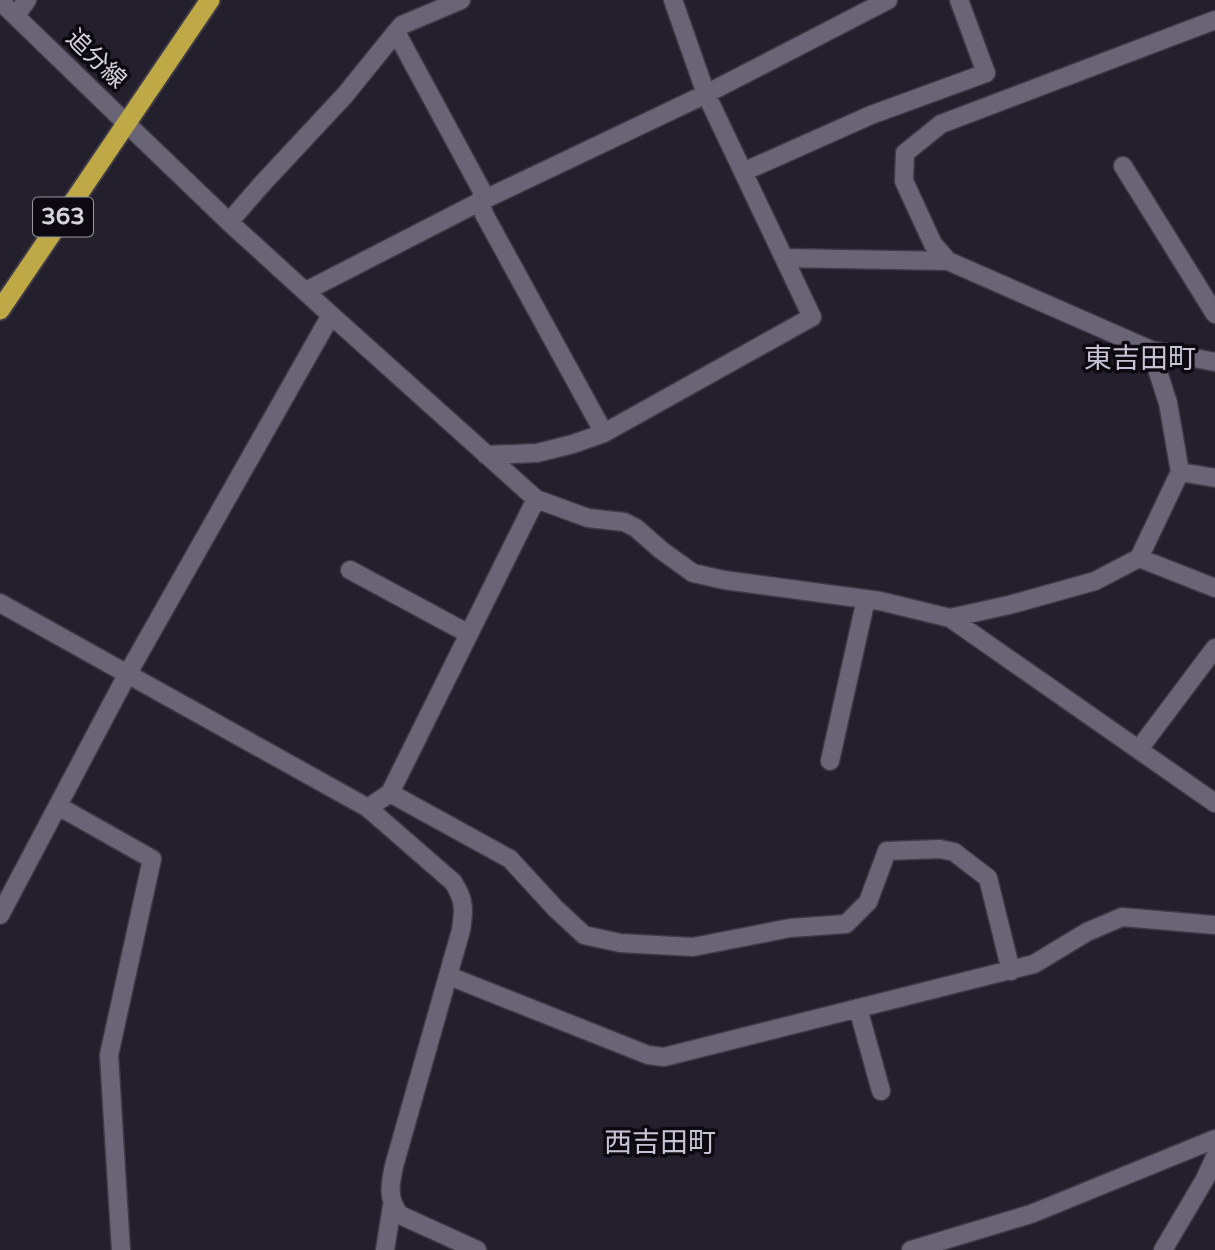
<svg xmlns="http://www.w3.org/2000/svg" width="1215" height="1250" font-family="'Varela Round','Noto Sans JP',sans-serif">
<style>
.lines{fill:none;stroke-linecap:round;stroke-linejoin:round}
.minor-casing{stroke:#3d3945;stroke-width:21}
.tertiary-casing{stroke:#3d3945;stroke-width:21}
.trunk-casing{stroke:#3d3945;stroke-width:23}
.minor{stroke:#6a6576;stroke-width:18}
.tertiary{stroke:#6a6576;stroke-width:18}
.trunk{stroke:#bfa846;stroke-width:19}
.labels{text-anchor:middle;dominant-baseline:central;stroke-width:7;stroke-linejoin:round;paint-order:stroke}
.shield{fill:#0c0a10;stroke:#9997a0;stroke-width:2}
.shield-label{font-size:23px;font-weight:bold;fill:#d6d3dd}
.street-label{font-size:24px;fill:#d6d3dd;stroke:#0c0a10}
.quarter-label{font-size:28px;fill:#c7c2d4;stroke:#0c0a10}
</style>
<rect width="100%" height="100%" fill="#241f2d"/>
<g class="lines">
<g class="minor-casing">
<path id="minor" d="M461,0L402,25L396,32L482,191L481,201L484,214L604,433
M16,15L27,0
M127,124L229,222L331,315L536,499L588,518L624,522L636,528L661,550L693,573L724,580L880,601L950,618L1009,605L1095,581L1139,558L1180,472L1168,403L1151,350
M1123,166L1215,314
M743,172L871,115L986,73L959,0
M229,222L263,183L345,95L396,32
M785,258L948,261L1151,350L1215,362
M948,261L933,244L904,181L905,153L941,124L1215,20
M306,291L481,201L706,94L888,0
M486,455L537,453L573,444L604,433L812,317L706,94L673,0
M1180,472L1215,478
M1139,558L1215,588
M350,570L469,634
M950,618L1215,803
M1139,749L1215,648
M830,761L866,599
M390,793L510,859L555,908L584,935L620,943L693,947L790,928L846,924L868,902L887,851L940,849L954,852L988,878L1011,971
M58,806L152,859L109,1055L121,1250
M368,808L390,793L536,499
M0,915L127,675L331,315
M449,976L648,1055L664,1057L1034,964L1087,932L1122,917L1215,925
M858,1008L881,1091
M385,1250L392,1206
M911,1250L1031,1214L1215,1139
M1163,1250L1205,1179L1215,1157"/>
</g>
<g class="tertiary-casing">
<path id="tertiary" d="M0,1L127,124
M0,603L368,808L453,882C465,900 464,910 461,930L394,1166C390,1185 387,1199 400,1215L477,1250"/>
</g>
<g class="trunk-casing">
<path id="trunk" d="M0,310L210,0"/>
</g>
<use href="#minor" class="minor"/>
<use href="#tertiary" class="tertiary"/>
<use href="#trunk" class="trunk"/>
</g>
<g class="labels">
<rect class="shield" x="33" y="197.5" width="60" height="39" rx="5"/>
<g class="shield-label">
<text x="63" y="217">363</text>
</g>
<g class="street-label">
<text transform="translate(96 59) rotate(44)">追分線</text>
</g>
<g class="quarter-label">
<text x="1140" y="359">東吉田町</text>
<text x="660" y="1143">西吉田町</text>
</g>
</g>
</svg>
